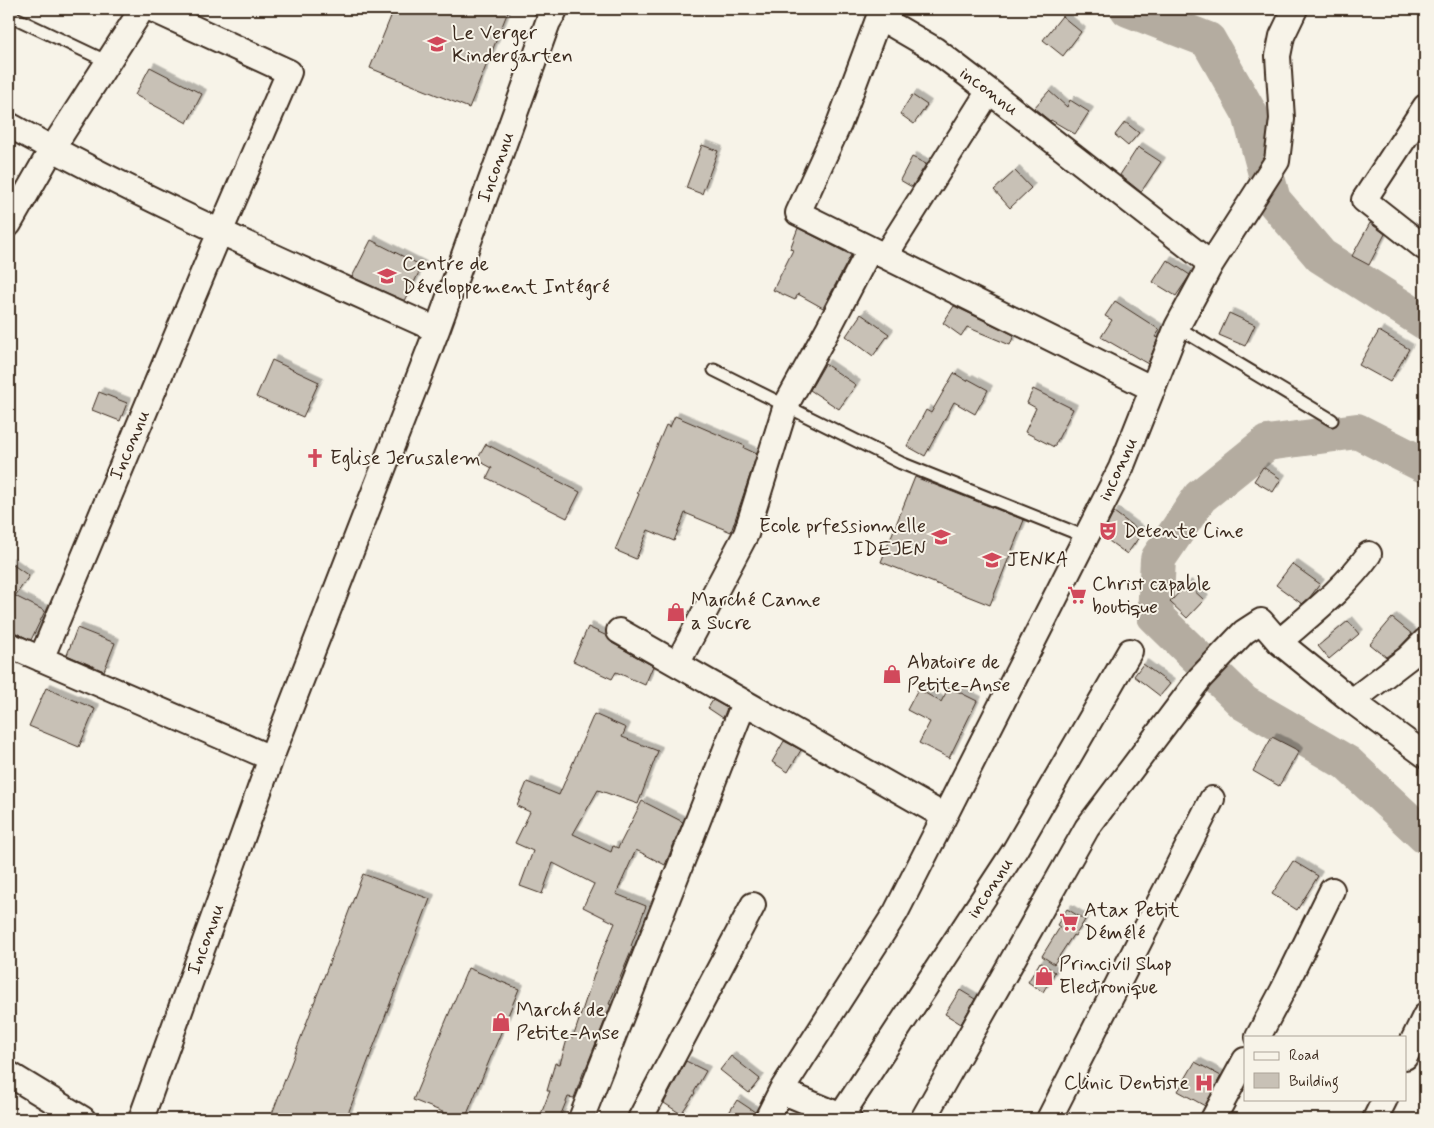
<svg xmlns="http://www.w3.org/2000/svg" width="1434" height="1128" font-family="Mynerve,sans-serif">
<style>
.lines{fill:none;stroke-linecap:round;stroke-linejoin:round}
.river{stroke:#b4aca0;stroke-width:36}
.building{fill:#c8c1b6;stroke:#3b2a1e;filter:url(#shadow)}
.service-casing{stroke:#3b2a1e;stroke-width:15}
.minor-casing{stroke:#3b2a1e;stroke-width:28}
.service{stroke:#f7f3e8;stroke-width:11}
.minor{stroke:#f7f3e8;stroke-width:24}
.labels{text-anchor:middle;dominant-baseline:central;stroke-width:4;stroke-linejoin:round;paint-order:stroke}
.poi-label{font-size:20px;fill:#3b2a1e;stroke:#f7f3e8;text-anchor:start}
.street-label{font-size:20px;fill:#3b2a1e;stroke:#f7f3e8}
</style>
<defs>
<filter id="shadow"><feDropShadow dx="4.5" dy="-4.5" stdDeviation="0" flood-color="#0004"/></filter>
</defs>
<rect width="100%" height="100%" fill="#f7f3e8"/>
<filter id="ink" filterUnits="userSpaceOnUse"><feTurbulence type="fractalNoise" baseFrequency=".02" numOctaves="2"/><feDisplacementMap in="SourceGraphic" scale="10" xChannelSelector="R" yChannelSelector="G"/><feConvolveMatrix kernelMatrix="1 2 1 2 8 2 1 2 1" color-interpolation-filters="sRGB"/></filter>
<g filter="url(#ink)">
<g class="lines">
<path class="river" d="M1128,9L1208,40L1250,114L1273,200L1321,256L1425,322
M1425,464L1424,465L1357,431L1267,443L1200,497L1158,559L1155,616L1244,703L1347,763L1425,836"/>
</g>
<path class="building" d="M394,9H509L469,108L370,68Z
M1062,16L1081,32L1063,56L1043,40Z
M150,67L202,94L187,123L135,95Z
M1049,91L1067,107L1070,100L1089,112L1075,134L1051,120L1050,121L1034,108Z
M912,95L927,105L914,124L900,114Z
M1125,122L1139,133L1128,146L1115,135Z
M702,145L718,151L702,194L686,188Z
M1138,147L1161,162L1141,192L1120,175Z
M912,157L926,164L912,187L900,180Z
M1015,171L1031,188L1010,208L994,190Z
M1370,223L1385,234L1369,265L1352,256Z
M798,228L851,255L823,308L798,294L795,300L773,290L793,250L790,249Z
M371,240L422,266L405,301L352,277Z
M1167,260L1190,275L1176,296L1153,282Z
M1115,301L1160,330L1155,337L1158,338L1148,364L1101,337L1112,320L1105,316Z
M954,306L1014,335L1010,345L967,327L961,336L943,323Z
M1229,313L1255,325L1245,346L1219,335Z
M861,314L889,334L873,356L846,336Z
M1379,331L1409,349L1390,382L1359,365Z
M272,360L319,382L303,417L256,397Z
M825,364L856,385L839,409L810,390Z
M954,373L967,381L968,379L988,390L975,414L954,402L925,456L907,446L926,410L931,413Z
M1033,389L1073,409L1054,447L1025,432L1036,408L1027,403Z
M99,392L127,403L120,421L92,410Z
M675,416L745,446L744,448L757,454L731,532L685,513L674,541L648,530L636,559L615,550L639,494L637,493L666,425L670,427Z
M486,444L580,492L567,518L487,478L492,468L477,460Z
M1263,467L1281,479L1273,492L1254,481Z
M915,477L1024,520L990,605L881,562Z
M1114,512L1142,533L1127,554L1102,536Z
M9,562L29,576L15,596L45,611L31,640L14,632L9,631Z
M1292,564L1320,584L1310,597L1302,604L1276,585Z
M1187,584L1204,600L1187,618L1170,602Z
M1392,618L1412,634L1399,648L1386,657L1370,644Z
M1348,621L1359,634L1329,659L1318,646Z
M588,627L607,636L612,643L653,666L645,685L616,672L612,679L573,661Z
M77,628L115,643L104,671L67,655Z
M1143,664L1170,684L1160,696L1134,676Z
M949,687L977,701L949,758L919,743L930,722L907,710L918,689L941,702Z
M46,688L95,709L79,747L29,726Z
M713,700L727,708L723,718L708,708Z
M594,714L626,728L622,737L658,751L638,804L598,790L573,834L611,852L613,846L618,848L642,801L683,822L665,865L636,850L616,894L646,906L631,946L633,947L609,1004L611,1005L586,1068H585L574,1098L568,1097L559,1119H539L550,1091H547L555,1063L560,1064L568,1036L573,1038L598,963L615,923L583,907L594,884L553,863L542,894L520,886L533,851L515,843L530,812L517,806L527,782L559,795Z
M1272,737L1299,751L1279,786L1253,771Z
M784,741L801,750L788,772L772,762Z
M1293,861L1318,876L1297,910L1272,894Z
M363,874L430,899L346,1119H270Z
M1067,909L1085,920L1075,936L1073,935L1054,964L1042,956L1060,927L1057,925Z
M1040,962L1055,972L1043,992L1028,982Z
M468,968L519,989L465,1119H460L413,1100Z
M960,990L975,999L961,1024L945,1014Z
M731,1056L760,1079L749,1093L720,1070Z
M686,1061L706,1071L694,1092L695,1093L681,1114L664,1103Z
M1195,1062L1221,1076L1205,1106L1178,1091Z
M737,1100L755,1112L753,1119H725Z"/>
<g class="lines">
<g class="service-casing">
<path id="service" d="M9,15L108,62
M1177,327L1332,420
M714,370L901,463L1086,537"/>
</g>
<g class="minor-casing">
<path id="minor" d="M885,9L879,17L839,124L798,213L1153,389
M879,17L934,49L989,91L1211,264
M1425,107L1364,200L1425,248
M9,125C147,202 293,265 437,330
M9,224L52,149L142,9
M885,256L989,91
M619,631L944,816
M1279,642L1352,701L1425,755
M9,645L271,758
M41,659L220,232L289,72L152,9
M677,664L746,534L786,405L828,329L870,249
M1352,701L1408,658L1425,641
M1258,1037L1283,990L1332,890
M1405,1057L1425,1016
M9,1074L83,1119
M781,1091L849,1119
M141,1119L271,758L437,330L548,22L554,12L547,9
M581,1119L744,703
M640,1119L753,905
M767,1119L781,1091L896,912L1121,468L1177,327L1211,264L1277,161L1282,119L1278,56L1282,36L1295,9
M839,1119L1015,850L1130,651
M923,1119L1087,828L1200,678L1244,632L1261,621L1279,642C1311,614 1345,588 1369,554
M1049,1119L1212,799
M1213,1119L1245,1060
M1375,1119L1385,1099"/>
</g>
<use href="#service" class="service"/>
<use href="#minor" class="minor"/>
</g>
</g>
<defs>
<g id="school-bare" transform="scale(1.5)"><path d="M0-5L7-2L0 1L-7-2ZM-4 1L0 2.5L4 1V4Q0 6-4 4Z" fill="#d1495b" stroke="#f7f3e8" stroke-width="2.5" paint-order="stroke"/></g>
<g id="church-bare" transform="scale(1.5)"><path d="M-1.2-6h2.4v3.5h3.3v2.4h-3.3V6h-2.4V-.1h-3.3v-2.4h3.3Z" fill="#d1495b" stroke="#f7f3e8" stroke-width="2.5" paint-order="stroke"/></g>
<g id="theatre-bare" transform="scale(1.5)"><path d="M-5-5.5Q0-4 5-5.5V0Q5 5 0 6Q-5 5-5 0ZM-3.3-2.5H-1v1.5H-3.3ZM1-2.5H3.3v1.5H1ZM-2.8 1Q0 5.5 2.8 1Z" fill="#d1495b" stroke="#f7f3e8" stroke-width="2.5" paint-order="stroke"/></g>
<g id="university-bare" transform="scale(1.5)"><path d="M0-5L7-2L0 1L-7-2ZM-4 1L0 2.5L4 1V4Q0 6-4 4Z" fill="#d1495b" stroke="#f7f3e8" stroke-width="2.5" paint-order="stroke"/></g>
<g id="supermarket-bare" transform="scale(1.5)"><path d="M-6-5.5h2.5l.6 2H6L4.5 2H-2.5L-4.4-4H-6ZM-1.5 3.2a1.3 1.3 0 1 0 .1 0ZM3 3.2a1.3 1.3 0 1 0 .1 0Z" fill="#d1495b" stroke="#f7f3e8" stroke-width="2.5" paint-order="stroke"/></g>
<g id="shop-bare" transform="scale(1.5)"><path d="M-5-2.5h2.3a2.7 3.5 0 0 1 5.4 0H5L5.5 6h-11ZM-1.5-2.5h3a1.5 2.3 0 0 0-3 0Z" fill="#d1495b" stroke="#f7f3e8" stroke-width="2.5" paint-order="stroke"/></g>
<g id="hospital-bare" transform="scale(1.5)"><path d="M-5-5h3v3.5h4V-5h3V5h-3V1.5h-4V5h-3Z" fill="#d1495b" stroke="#f7f3e8" stroke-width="2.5" paint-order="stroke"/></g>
</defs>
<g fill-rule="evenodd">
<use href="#school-bare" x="437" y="44"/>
<use href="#school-bare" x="387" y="276"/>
<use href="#church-bare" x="315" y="458"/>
<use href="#theatre-bare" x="1108" y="531"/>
<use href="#school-bare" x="941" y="537"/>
<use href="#university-bare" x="992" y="560"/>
<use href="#supermarket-bare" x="1077" y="595"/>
<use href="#shop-bare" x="676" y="612"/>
<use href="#shop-bare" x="892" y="674"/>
<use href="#supermarket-bare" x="1069" y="922"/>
<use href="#shop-bare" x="1044" y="976"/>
<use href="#shop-bare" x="501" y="1022"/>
<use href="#hospital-bare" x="1204" y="1083"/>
</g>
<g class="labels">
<g class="poi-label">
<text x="452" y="33">Le Verger<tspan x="452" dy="23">Kindergarten</tspan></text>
<text x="402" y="264">Centre de<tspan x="402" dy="23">Développement Intégré</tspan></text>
<text x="330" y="458">Eglise Jerusalem</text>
<text x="926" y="526" text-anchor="end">Ecole prfessionnelle<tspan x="926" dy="23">IDEJEN</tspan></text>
<text x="1123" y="531">Detente Cine</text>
<text x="1007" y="560">JENKA</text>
<text x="1092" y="584">Christ capable<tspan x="1092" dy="23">boutique</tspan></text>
<text x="691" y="600">Marché Canne<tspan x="691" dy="23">a Sucre</tspan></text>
<text x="907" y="662">Abatoire de<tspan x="907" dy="23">Petite-Anse</tspan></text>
<text x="1084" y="910">Atax Petit<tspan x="1084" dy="23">Démélé</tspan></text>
<text x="1059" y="964">Princivil Shop<tspan x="1059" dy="23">Electronique</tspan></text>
<text x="516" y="1010">Marché de<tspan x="516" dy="23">Petite-Anse</tspan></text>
<text x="1189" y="1083" text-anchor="end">Clinic Dentiste</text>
</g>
<g class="street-label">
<text transform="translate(989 91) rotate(37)">inconnu</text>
<text transform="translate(496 167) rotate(-70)">Inconnu</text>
<text transform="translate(130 445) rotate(-67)">Inconnu</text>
<text transform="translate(1118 469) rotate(-65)">inconnu</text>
<text transform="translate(990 888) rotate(-57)">inconnu</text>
<text transform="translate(206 939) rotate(-70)">Inconnu</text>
</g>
</g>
<rect width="1434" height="1128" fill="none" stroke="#f7f3e8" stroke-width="30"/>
<rect x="15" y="15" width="1404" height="1098" fill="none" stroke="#3b2a1e" stroke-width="2" filter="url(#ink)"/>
<rect x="1244" y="1036" width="162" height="65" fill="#f7f3e8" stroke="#aca397"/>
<rect x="1254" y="1052" width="25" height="8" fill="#f7f3e8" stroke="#aca397"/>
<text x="1289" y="1060" font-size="15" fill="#3b2a1e">Road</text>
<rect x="1254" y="1073" width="25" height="15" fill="#c8c1b6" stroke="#aca397"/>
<text x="1289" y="1086" font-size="15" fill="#3b2a1e">Building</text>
</svg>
